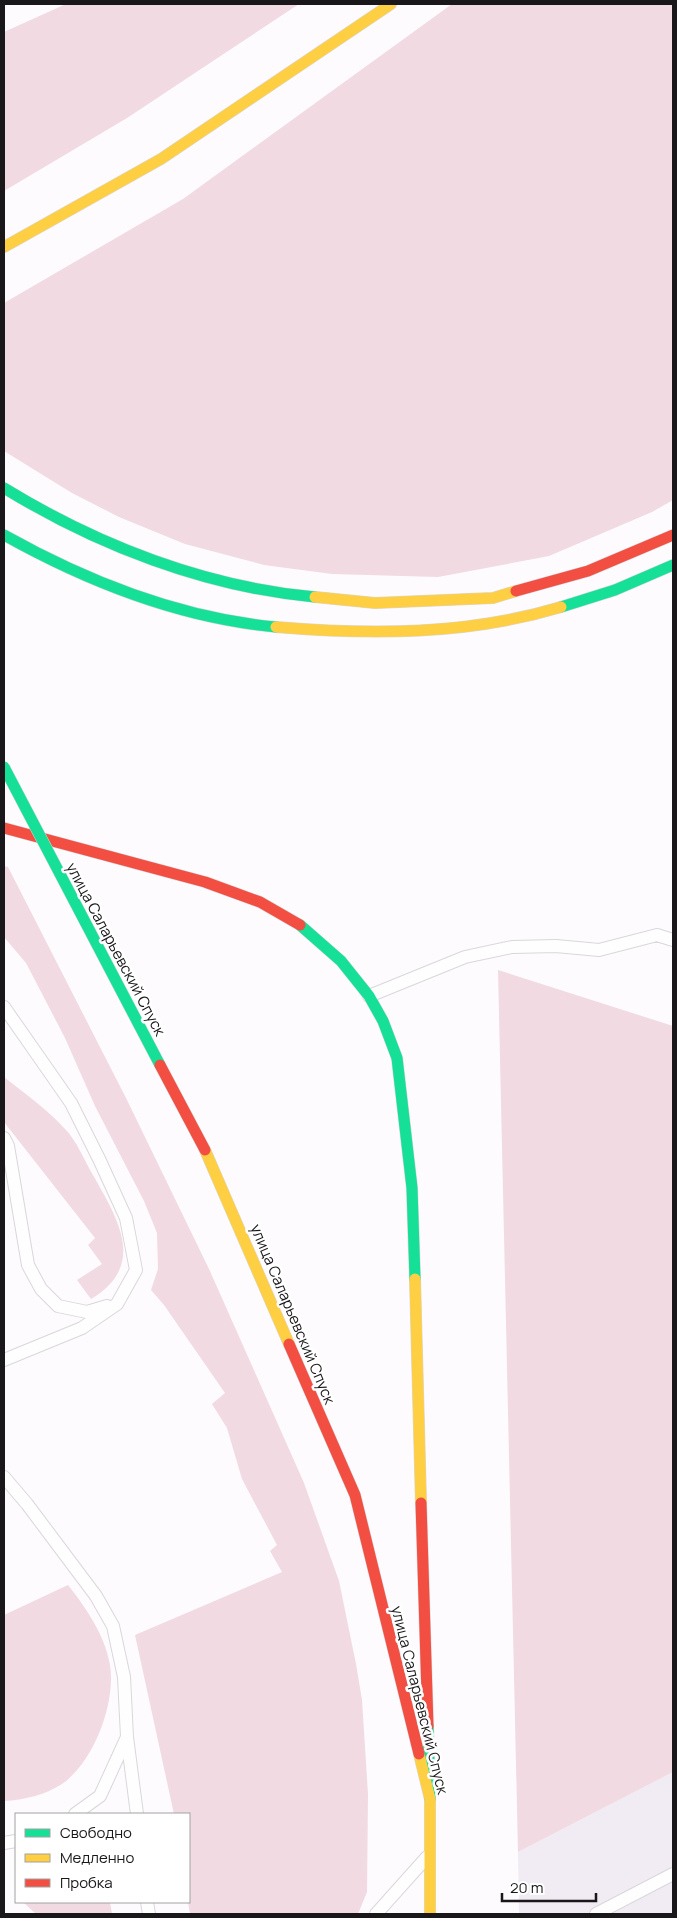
<svg xmlns="http://www.w3.org/2000/svg" width="677" height="1918" font-family="Manrope,sans-serif">
<style>
.built{fill:#f1ebf3}
.green{fill:#f1dae1}
.lines{fill:none;stroke-linecap:round;stroke-linejoin:round}
.lane-casing{stroke:#d9d7da;stroke-width:14}
.fast-casing{stroke:#d9d7da;stroke-width:12}
.slow-casing{stroke:#d9d7da;stroke-width:12}
.jam-casing{stroke:#d9d7da;stroke-width:12}
.lane{stroke:#fffeff;stroke-width:12}
.fast{stroke:#16e098;stroke-width:11}
.slow{stroke:#ffcf43;stroke-width:11}
.jam{stroke:#f24e42;stroke-width:11}
.fast-bridge-casing{stroke:#d9d7da;stroke-width:12;stroke-linecap:butt}
.jam-bridge-casing{stroke:#d9d7da;stroke-width:12;stroke-linecap:butt}
.fast-bridge{stroke:#16e098;stroke-width:11}
.jam-bridge{stroke:#f24e42;stroke-width:11}
.labels{text-anchor:middle;dominant-baseline:central;stroke-width:5;stroke-linejoin:round;paint-order:stroke}
.street-label{font-size:15px;fill:#19171a;stroke:#fff}
</style>
<rect width="100%" height="100%" fill="#fdfbfe"/>
<path class="built" d="M673,1772V1914H519L518,1852Z"/>
<path class="green" d="M66,4H299L127,118L4,191V32Z
M452,4H673V500L652,512L549,556L438,577L332,574L264,565L185,544L119,517L72,493L4,451V303L183,199Z
M4,866L8,867L127,1100L209,1269L304,1483L339,1581L356,1664L362,1700L368,1794L367,1892L358,1914H190L188,1902L189,1814H174L135,1635L282,1572L270,1551L277,1545L242,1479L227,1428L212,1404L225,1393L164,1305L151,1290L158,1269L157,1233L144,1201L95,1106L65,1038L26,963L4,937Z
M498,970L673,1026V1772L518,1852Z
M4,1077C24,1093 47,1109 65,1129C77,1141 84,1160 93,1175C117,1218 148,1265 91,1299L77,1280L102,1264L88,1245L95,1238L4,1122Z
M68,1585C86,1608 105,1635 110,1665C116,1703 94,1762 62,1784C45,1795 24,1800 4,1801V1615Z
M23,1902H110L112,1914H36Z"/>
<g class="lines">
<g class="lane-casing">
<path id="lane" d="M369,996L465,957L512,947L556,946L599,950L657,935L673,940
M4,1007L71,1103L100,1161L126,1218L136,1270L117,1304L82,1328L4,1360
M4,1138L8,1146L28,1265L41,1289L58,1306L87,1312L107,1306
M4,1477L27,1504L96,1596L113,1626L124,1677L127,1737L100,1796L75,1814
M127,1737L137,1814
M4,1843L16,1841
M147,1902L149,1914
M376,1914L427,1857
M596,1914L673,1874"/>
</g>
<g class="fast-casing">
<path id="fast" d="M4,488C97,545 205,587 315,597
M4,535C88,582 179,618 276,627
M561,607L615,590L673,565
M300,925L341,961L369,996L383,1021L397,1058L412,1188L415,1279
M428,1726L430,1799"/>
</g>
<g class="slow-casing">
<path id="slow" d="M4,247L161,159L391,4
M315,597L375,603L493,598L516,591
M276,627C372,635 468,635 561,607
M205,1150L289,1344
M415,1279L421,1503
M419,1754L430,1799V1914"/>
</g>
<g class="jam-casing">
<path id="jam" d="M516,591L588,571L673,535
M4,828L205,882L260,902L300,925
M289,1344L355,1495L419,1754
M421,1503L428,1726"/>
</g>
<use href="#lane" class="lane"/>
<use href="#fast" class="fast"/>
<use href="#slow" class="slow"/>
<use href="#jam" class="jam"/>
<g class="fast-bridge-casing">
<path id="fast-bridge" d="M4,767L160,1065"/>
</g>
<g class="jam-bridge-casing">
<path id="jam-bridge" d="M160,1065L205,1150"/>
</g>
<use href="#fast-bridge" class="fast-bridge"/>
<use href="#jam-bridge" class="jam-bridge"/>
</g>
<g class="labels">
<g class="street-label">
<text transform="translate(116 949) rotate(62)">улица Саларьевский Спуск</text>
<text transform="translate(293 1314) rotate(67)">улица Саларьевский Спуск</text>
<text transform="translate(420 1700) rotate(76)">улица Саларьевский Спуск</text>
</g>
</g>
<rect width="677" height="1918" fill="none" stroke="#19171a" stroke-width="10"/>
<rect x="15" y="1813" width="175" height="90" fill="#ffffff" stroke="#a3a2a3"/>
<rect x="25" y="1829" width="25" height="8" fill="#16e098" stroke="#a3a2a3"/>
<text x="60" y="1838" font-size="15" fill="#19171a">Свободно</text>
<rect x="25" y="1854" width="25" height="8" fill="#ffcf43" stroke="#a3a2a3"/>
<text x="60" y="1863" font-size="15" fill="#19171a">Медленно</text>
<rect x="25" y="1879" width="25" height="8" fill="#f24e42" stroke="#a3a2a3"/>
<text x="60" y="1888" font-size="15" fill="#19171a">Пробка</text>
<path d="M502 1893v8h94v-8" fill="none" stroke="#19171a" stroke-width="2.5"/>
<text x="510" y="1893" font-size="15" fill="#19171a" stroke="#ffffff" stroke-width="4" paint-order="stroke">20 m</text>
</svg>
